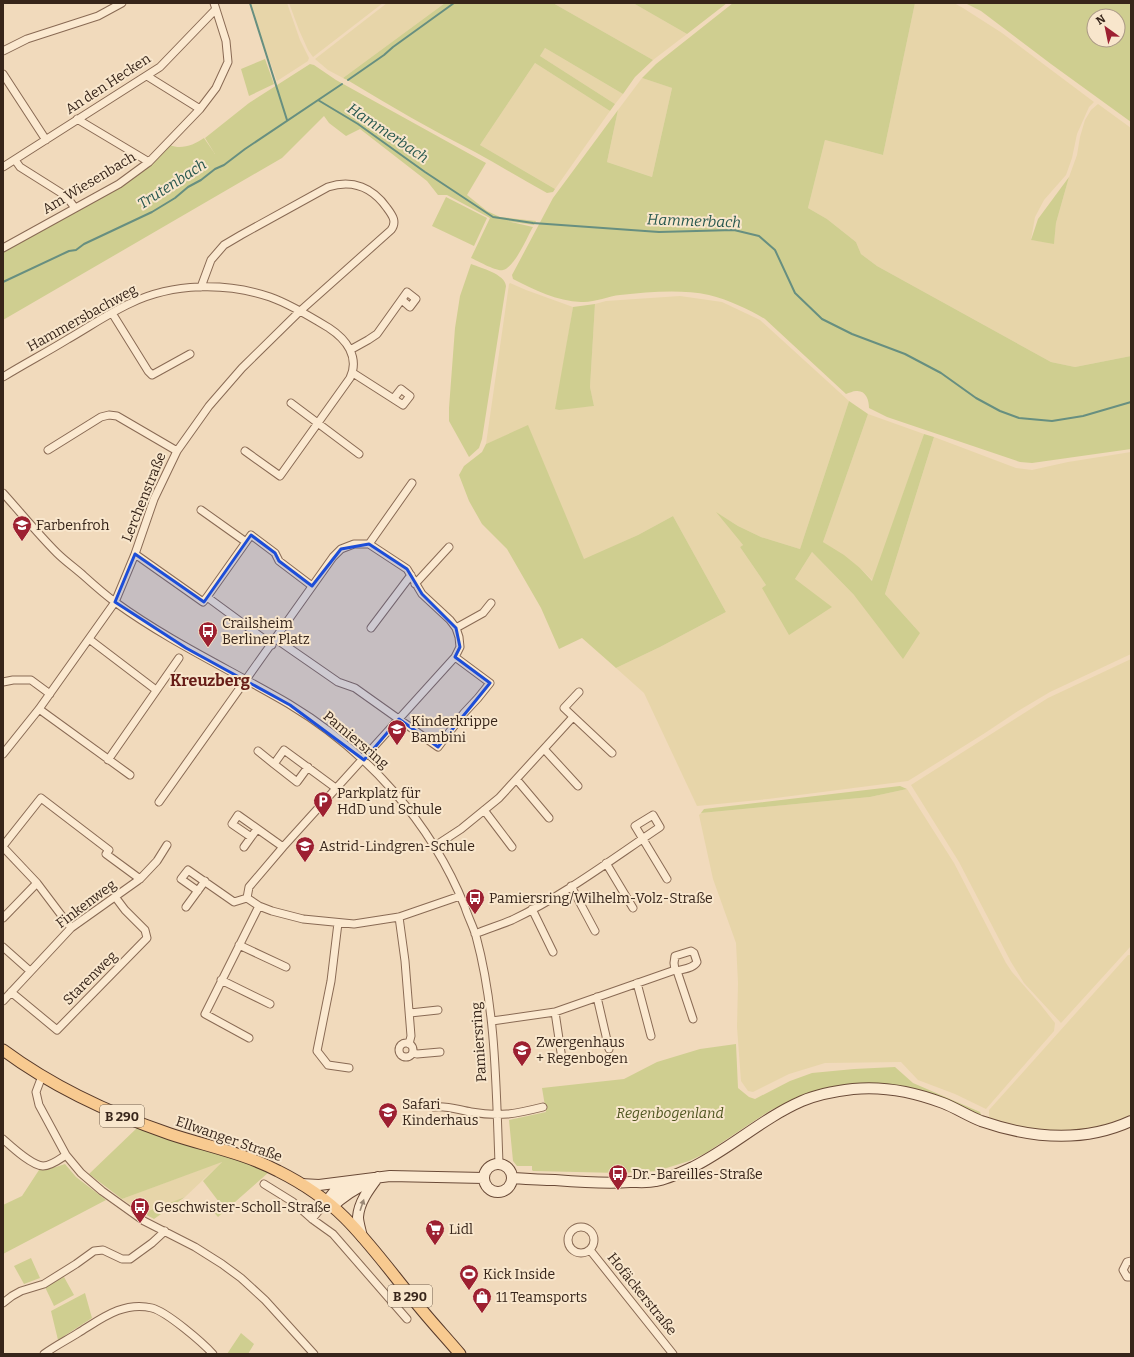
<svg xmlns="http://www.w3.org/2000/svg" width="1134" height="1357" font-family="Bitter,serif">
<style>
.farmland{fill:#e7d5a9}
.green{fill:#cfce90;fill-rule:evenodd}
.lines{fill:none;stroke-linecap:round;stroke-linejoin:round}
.stream{stroke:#678f80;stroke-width:2}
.minor-casing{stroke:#896a54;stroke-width:9}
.secondary-casing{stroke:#6b4b38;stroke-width:12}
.primary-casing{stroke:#56392a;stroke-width:13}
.minor{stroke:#fbe9d0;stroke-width:7}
.secondary{stroke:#fbe9d0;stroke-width:10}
.primary{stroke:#f8ca90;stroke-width:11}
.oneway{fill:#998775}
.marked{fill:#1d4ed8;fill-opacity:0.2;stroke:#1d4ed8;stroke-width:3;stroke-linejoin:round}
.labels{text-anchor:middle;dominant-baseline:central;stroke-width:4;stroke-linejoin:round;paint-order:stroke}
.shield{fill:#f8e6cc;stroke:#715f4f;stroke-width:1}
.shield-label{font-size:13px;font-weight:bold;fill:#37251a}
.street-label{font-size:14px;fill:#37251a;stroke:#f8e6cc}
.poi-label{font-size:14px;fill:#37251a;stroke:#f8e6cc;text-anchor:start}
.park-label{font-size:14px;font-style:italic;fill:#4f5520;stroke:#f8e6cc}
.water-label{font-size:15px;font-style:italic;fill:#28584f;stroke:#f8e6cc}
.quarter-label{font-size:16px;font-weight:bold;fill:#671d17;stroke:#f8e6cc}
</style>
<rect width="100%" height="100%" fill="#f1dabc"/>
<path class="farmland" d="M249,3H287L300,40L309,58L308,61L277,81Z
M289,3H383L313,57L308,50L299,30Z
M387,3H445L343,78L328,70L315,59Z
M553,3H633L687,34L653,60Z
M915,3H954L963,8L1002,33L1094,102L1089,107L1077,134L1072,158L1066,175L1044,200L1035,217L1031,240L1054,243L1056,223L1069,177L1077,155L1080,137L1085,120L1091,110L1098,104L1131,128V356L1075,367L1051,362L877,266L861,254L856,242L827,219L808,208L825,140L883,155Z
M545,48L623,94L615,104L540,56Z
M535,63L610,111L555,189L480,145Z
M642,78L672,88L652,177L607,162L618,110Z
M510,283L526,290L573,307L556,409L594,406L590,387L595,304L606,301L680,296L722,302L760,320L849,401L800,549L761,537L738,526L717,513L743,545L740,547L766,585L762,588L795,579L812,552L854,595L920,633L885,594L934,437L1016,468L1032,470L1068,462L1131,452V654L1050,692L1018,711L985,733L908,781L768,799L697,806L644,693L616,668L660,647L726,612L673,516L638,535L584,560L528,426L486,444L509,284Z
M868,414L924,434L873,581L860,568L823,542Z
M1131,659V946L1061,1023L1024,983L1011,962L959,862L911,785L1048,698Z
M907,789L954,863L1006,963L1012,972L1040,1004L1055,1023L1054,1031L986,1109L955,1094L918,1080L901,1062L825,1063L789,1074L753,1092L748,1091L741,1081L737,1027L738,983L736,943L713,879L699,815L701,813L870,797Z
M1128,955H1131V1115L1122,1119L1098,1127L1071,1131L1035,1130L992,1120L989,1116V1110Z
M223,1161L185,1197L143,1213L122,1199Z"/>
<path class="green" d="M445,3H553L653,60L635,77L623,94L545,48L540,56L615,104L610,111L535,63L480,145L555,189L553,192L547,193C523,180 499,165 475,152C432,130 390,106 349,81L343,78Z
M633,3H727L687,34Z
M733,3H915L883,155L825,140L808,208L827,219L856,242L861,254L877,266L1051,362L1075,367L1131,356V449L1032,463L1020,462L887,417L869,408C869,400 866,390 856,391C853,391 849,393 846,394L765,319C748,309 729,300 709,295C681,289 649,292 620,295C608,296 594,303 581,302C557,301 534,290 513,279L512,275L553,198L618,110L607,162L652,177L672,88L642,78L656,64Z
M965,3H1131V122L1051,64L981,11ZM1094,16H1118V40H1094Z
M265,59L274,84L249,96L241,69Z
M310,64L314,65L336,80L486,163L467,195L487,211L500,217L536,221L534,225L507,221L533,227C527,237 515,267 503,270C497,272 478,261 471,258L490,218L447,195H438L427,181L360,129L346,136L329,123L324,116L282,158L3,320V249L76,210L170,145C181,150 194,145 204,138L215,154L205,138L249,103Z
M1069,177L1056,223L1054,244L1031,240L1038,219Z
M446,197L487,218L474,246L432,226Z
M471,264C481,268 505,274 506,286L482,439L479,448L469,457L449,421V408L455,328L460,296Z
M595,304L590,387L594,406L559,410L555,409L573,307Z
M849,401L868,414L823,542L844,555L860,568L872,581L924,434L934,437L885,594L920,633L903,659L854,595L812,552L795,579L832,607L789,635L762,588L766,585L740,547L743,545L716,512L738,526L761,537L800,549Z
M528,425L584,559L638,535L673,516L726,612L660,647L616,668L582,638L559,649L541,608L507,549L482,524L469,501L459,475L464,466L482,452L486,444Z
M900,786L907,789L870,797L701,813L704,809Z
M736,1044L738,1088L749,1097L755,1099L790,1081L812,1073L854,1069L895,1067L913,1083L980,1112L981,1115L973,1114L900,1086L863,1083L839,1086L811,1092L771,1110L751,1123L706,1153L689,1161L657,1171L619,1173L533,1171L532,1170V1166H517L513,1161L509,1120L546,1112L542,1088L624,1079L657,1062L700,1049Z
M138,1127L237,1159L269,1172L218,1217L211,1209L219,1202L203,1181L222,1162L122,1199L89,1174Z
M65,1164L76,1177L106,1200L3,1254V1205L22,1196L39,1170L56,1167Z
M185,1197L154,1219L143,1213Z
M31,1258L40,1278L24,1284L14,1266Z
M64,1277L74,1295L54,1306L45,1287Z
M85,1293L92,1318L58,1340L51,1311Z
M241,1333L254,1344L248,1354H227Z"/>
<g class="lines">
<path class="stream" d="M250,3L287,120
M348,80L384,55L393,47L454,3
M318,100L358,124L425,172L493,217L533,223L659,232L734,230L759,236L775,250L795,293L822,319L852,334L905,354L941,373L976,398L1000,411L1019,418L1052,421L1083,416L1131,402
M3,282L69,251L76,250L84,244L152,212L175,198L188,187L201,180L215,169L224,165L245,149L342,84"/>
<g class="minor-casing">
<path id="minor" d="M3,51L27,39L98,16L122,3
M3,74L46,140
M147,76L200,109
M77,119L149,162
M15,160L20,167L66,196L75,208
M3,167L160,67L215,10
M3,248L119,184L149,162L200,109L216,88L228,62L226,41L214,3
M112,313L148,371L152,375L190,354
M350,350L368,340L377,334L407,292L416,299L410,307L402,300
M353,373L403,405L410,396L401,389L394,398
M3,377C24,364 47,352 68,339C89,327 109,313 131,303C173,283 226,282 270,297C290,304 311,317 329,328C346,339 360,357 350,378L280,476L245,451
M291,403L359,454
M48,450L101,417L109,415L117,416L177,451
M3,493C21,513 38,534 57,553C65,561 75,568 84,576C94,585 104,594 115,602C170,642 231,670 289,704C367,751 431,822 465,907C468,917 473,926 476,936C496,1010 496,1087 499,1163
M201,510L246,542L251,535L275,553L279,561L312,586
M369,544L412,483
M135,554L203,602L207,597L272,645
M415,584L449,547
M207,597L246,542
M371,628L411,575
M456,628L483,613L491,603
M89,639L156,690
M276,639L338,682L355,688L438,747L464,713L478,698L490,683L455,657
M3,682L13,680H31L50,694
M579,692L564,708L612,753
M39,709L130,775
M544,749L578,786
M258,751L274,764L284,750L337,789
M3,754L39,709L115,602L135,554L154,499L177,451L209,406L242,368L299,312L391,230C397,222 393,216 387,208C373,188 353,179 328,187L241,235L224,245L211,260L201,287
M108,760L179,658
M274,764L297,782L308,767
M517,780L549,818
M159,802L333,557L341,549L354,544H369L407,569L422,594L450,620L456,628L459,637L460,647L455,657L283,847L249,887L247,898L259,906L272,911L303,919L354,924L399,917L460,896
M484,810L512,847
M251,837L232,824L238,815L283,847
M3,846L41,798L109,850L106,854L140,879
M435,846L461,829L499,798L573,717
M3,847L37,883L71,928
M244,847L257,829
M606,863L633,908
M571,886L595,931
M198,891L181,879L188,870L234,902L247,898
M186,907L205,881
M532,909L553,952
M399,917L405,961L411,1036L409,1044
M3,918L37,883
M338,923L331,981L317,1051L328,1065L349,1068
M475,934C487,929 500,925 512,920C565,895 612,859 660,827L653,815L635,826L667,879
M239,945L286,967
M3,947L30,971
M677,971L693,1019
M221,980L270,1004
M637,983L651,1036
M11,992L57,1030L147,938L145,930L125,910L116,898
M597,997L609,1049
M3,1001L71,928L140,879L157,861L167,845
M555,1012L562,1059
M410,1013L438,1010
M492,1021L555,1012L675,970L677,971C683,969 694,968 697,962L694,953L691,951L675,956L674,963L675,970
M249,1038L205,1014L259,906
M399 1050a7 7 0 1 1 14 0a7 7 0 1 1-14 0Z
M413,1053L417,1054L440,1052
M42,1076L36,1092L39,1105L66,1155L81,1173L102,1191L144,1221L195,1247L222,1264L241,1278L265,1300L314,1354
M434,1107C446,1105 459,1110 471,1112C500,1117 515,1114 543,1107
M3,1139C12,1147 31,1165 43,1166C51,1166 60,1159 66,1155
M264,1184L293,1202L312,1219L333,1234L407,1319
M312,1219L326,1202
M568 1240a13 13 0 1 1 26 0a13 13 0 1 1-26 0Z
M590,1250L673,1354
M1131,1261L1127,1262L1123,1270L1127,1277H1131
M3,1303L12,1296L21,1291L44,1284L76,1264L94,1251L103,1250L122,1259H130L152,1243L165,1231
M44,1354C55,1346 67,1340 78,1333C101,1319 123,1301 152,1308C167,1312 202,1342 213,1354"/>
</g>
<g class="secondary-casing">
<path id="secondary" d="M484 1178a14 14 0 1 1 28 0a14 14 0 1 1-28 0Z
M513,1178C527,1179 541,1180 555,1180C580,1182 605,1184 630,1182C639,1182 648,1183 656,1181C668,1179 682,1172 693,1167C731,1148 763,1118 802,1101C818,1094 836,1091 853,1089C883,1086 914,1092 943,1103C956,1108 968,1116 981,1121C1030,1138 1083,1143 1131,1121
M301,1184L319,1185L390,1176L484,1178
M326,1202L334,1192L351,1182
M332,1207C344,1195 356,1188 371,1181
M362,1237C361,1231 358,1223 358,1217C359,1202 369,1189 378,1177"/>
</g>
<g class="primary-casing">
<path id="primary" d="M3,1050C53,1087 111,1114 170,1134C206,1146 244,1153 278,1171C302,1183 326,1199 345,1218C368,1241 388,1268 409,1294C425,1315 443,1334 460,1354"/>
</g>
<use href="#minor" class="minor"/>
<use href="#secondary" class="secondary"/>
<use href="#primary" class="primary"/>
</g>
<defs><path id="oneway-solid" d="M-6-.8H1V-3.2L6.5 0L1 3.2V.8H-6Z"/></defs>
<use class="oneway" href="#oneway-solid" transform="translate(362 1205) rotate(-71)"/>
<path class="marked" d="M251,535L275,553L279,561L312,586L341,549L369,544L407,569L422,594L456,628L460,647L455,657L490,683L438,747L399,719L364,760L290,705L186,648L115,602L135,554L204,602Z"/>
<defs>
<g id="school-pin" transform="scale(1)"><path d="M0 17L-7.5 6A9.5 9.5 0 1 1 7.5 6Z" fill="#9d2031" stroke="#f8e6cc"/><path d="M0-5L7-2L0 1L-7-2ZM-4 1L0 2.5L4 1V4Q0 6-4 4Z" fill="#fff"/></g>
<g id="bus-pin" transform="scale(1)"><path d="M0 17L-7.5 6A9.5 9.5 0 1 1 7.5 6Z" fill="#9d2031" stroke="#f8e6cc"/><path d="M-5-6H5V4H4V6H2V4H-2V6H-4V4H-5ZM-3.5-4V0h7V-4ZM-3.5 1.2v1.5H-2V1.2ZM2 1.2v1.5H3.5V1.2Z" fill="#fff"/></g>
<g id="parking-pin" transform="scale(1)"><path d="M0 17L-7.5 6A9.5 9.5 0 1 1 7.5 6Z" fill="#9d2031" stroke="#f8e6cc"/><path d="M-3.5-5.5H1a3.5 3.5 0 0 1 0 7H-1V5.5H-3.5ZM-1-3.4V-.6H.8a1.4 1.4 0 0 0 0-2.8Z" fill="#fff"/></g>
<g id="supermarket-pin" transform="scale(1)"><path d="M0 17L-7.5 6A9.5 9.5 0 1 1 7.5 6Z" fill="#9d2031" stroke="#f8e6cc"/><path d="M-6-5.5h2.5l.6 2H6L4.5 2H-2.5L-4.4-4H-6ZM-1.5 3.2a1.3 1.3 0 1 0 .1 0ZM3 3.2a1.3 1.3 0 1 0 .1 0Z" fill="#fff"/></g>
<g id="stadium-pin" transform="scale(1)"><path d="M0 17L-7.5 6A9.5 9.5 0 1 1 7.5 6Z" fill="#9d2031" stroke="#f8e6cc"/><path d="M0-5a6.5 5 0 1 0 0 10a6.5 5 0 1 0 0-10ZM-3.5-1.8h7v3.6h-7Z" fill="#fff"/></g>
<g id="shop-pin" transform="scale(1)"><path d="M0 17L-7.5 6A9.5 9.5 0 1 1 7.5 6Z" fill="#9d2031" stroke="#f8e6cc"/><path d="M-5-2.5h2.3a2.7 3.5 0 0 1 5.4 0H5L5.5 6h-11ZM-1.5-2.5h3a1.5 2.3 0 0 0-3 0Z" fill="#fff"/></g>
</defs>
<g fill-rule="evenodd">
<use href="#school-pin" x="22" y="525"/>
<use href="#bus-pin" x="208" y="631"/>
<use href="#school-pin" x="397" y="729"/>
<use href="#parking-pin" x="323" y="801"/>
<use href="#school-pin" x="305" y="846"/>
<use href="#bus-pin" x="475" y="898"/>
<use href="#school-pin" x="522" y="1050"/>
<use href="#school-pin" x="388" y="1112"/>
<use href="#bus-pin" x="618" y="1174"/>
<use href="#bus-pin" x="140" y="1207"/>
<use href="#supermarket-pin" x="435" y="1229"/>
<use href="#stadium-pin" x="469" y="1274"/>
<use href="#shop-pin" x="482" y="1297"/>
</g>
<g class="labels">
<g class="shield">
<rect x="100" y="1105" width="44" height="22" rx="3"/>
<rect x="388" y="1285" width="44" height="22" rx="3"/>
</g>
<g class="shield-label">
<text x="122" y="1116">B 290</text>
<text x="410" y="1296">B 290</text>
</g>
<g class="street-label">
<text transform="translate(108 84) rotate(-33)">An den Hecken</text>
<text transform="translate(89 183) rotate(-31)">Am Wiesenbach</text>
<text transform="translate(82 318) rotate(-29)">Hammersbachweg</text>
<text transform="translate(144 497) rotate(-68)">Lerchenstraße</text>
<text transform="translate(356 740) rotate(40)">Pamiersring</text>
<text transform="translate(86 904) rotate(-37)">Finkenweg</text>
<text transform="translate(90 978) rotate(-45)">Starenweg</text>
<text transform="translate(479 1042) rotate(-94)">Pamiersring</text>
<text transform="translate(229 1139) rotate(19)">Ellwanger Straße</text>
<text transform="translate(642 1294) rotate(51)">Hofäckerstraße</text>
</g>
<g class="poi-label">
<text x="36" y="525">Farbenfroh</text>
<text x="222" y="623">Crailsheim<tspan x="222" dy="16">Berliner Platz</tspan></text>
<text x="411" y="721">Kinderkrippe<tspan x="411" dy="16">Bambini</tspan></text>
<text x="337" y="793">Parkplatz für<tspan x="337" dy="16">HdD und Schule</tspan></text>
<text x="319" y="846">Astrid-Lindgren-Schule</text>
<text x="489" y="898">Pamiersring/Wilhelm-Volz-Straße</text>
<text x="536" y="1042">Zwergenhaus<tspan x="536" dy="16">+ Regenbogen</tspan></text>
<text x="402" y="1104">Safari<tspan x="402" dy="16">Kinderhaus</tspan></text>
<text x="632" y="1174">Dr.-Bareilles-Straße</text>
<text x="154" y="1207">Geschwister-Scholl-Straße</text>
<text x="449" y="1229">Lidl</text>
<text x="483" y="1274">Kick Inside</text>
<text x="496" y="1297">11 Teamsports</text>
</g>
<g class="park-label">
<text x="670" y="1113">Regenbogenland</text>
</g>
<g class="water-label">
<text transform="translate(388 133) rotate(34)">Hammerbach</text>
<text transform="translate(172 184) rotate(-33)">Trutenbach</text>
<text transform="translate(694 221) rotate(2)">Hammerbach</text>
</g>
<g class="quarter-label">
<text x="210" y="680">Kreuzberg</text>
</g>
</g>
<rect width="1134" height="1357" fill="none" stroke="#37251a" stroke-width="8"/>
<g transform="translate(1106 28) rotate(327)"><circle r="19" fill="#f8e6cc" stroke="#ab9985"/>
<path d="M0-3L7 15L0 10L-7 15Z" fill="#9d2031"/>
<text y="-6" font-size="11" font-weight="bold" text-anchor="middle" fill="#37251a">N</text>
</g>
</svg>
